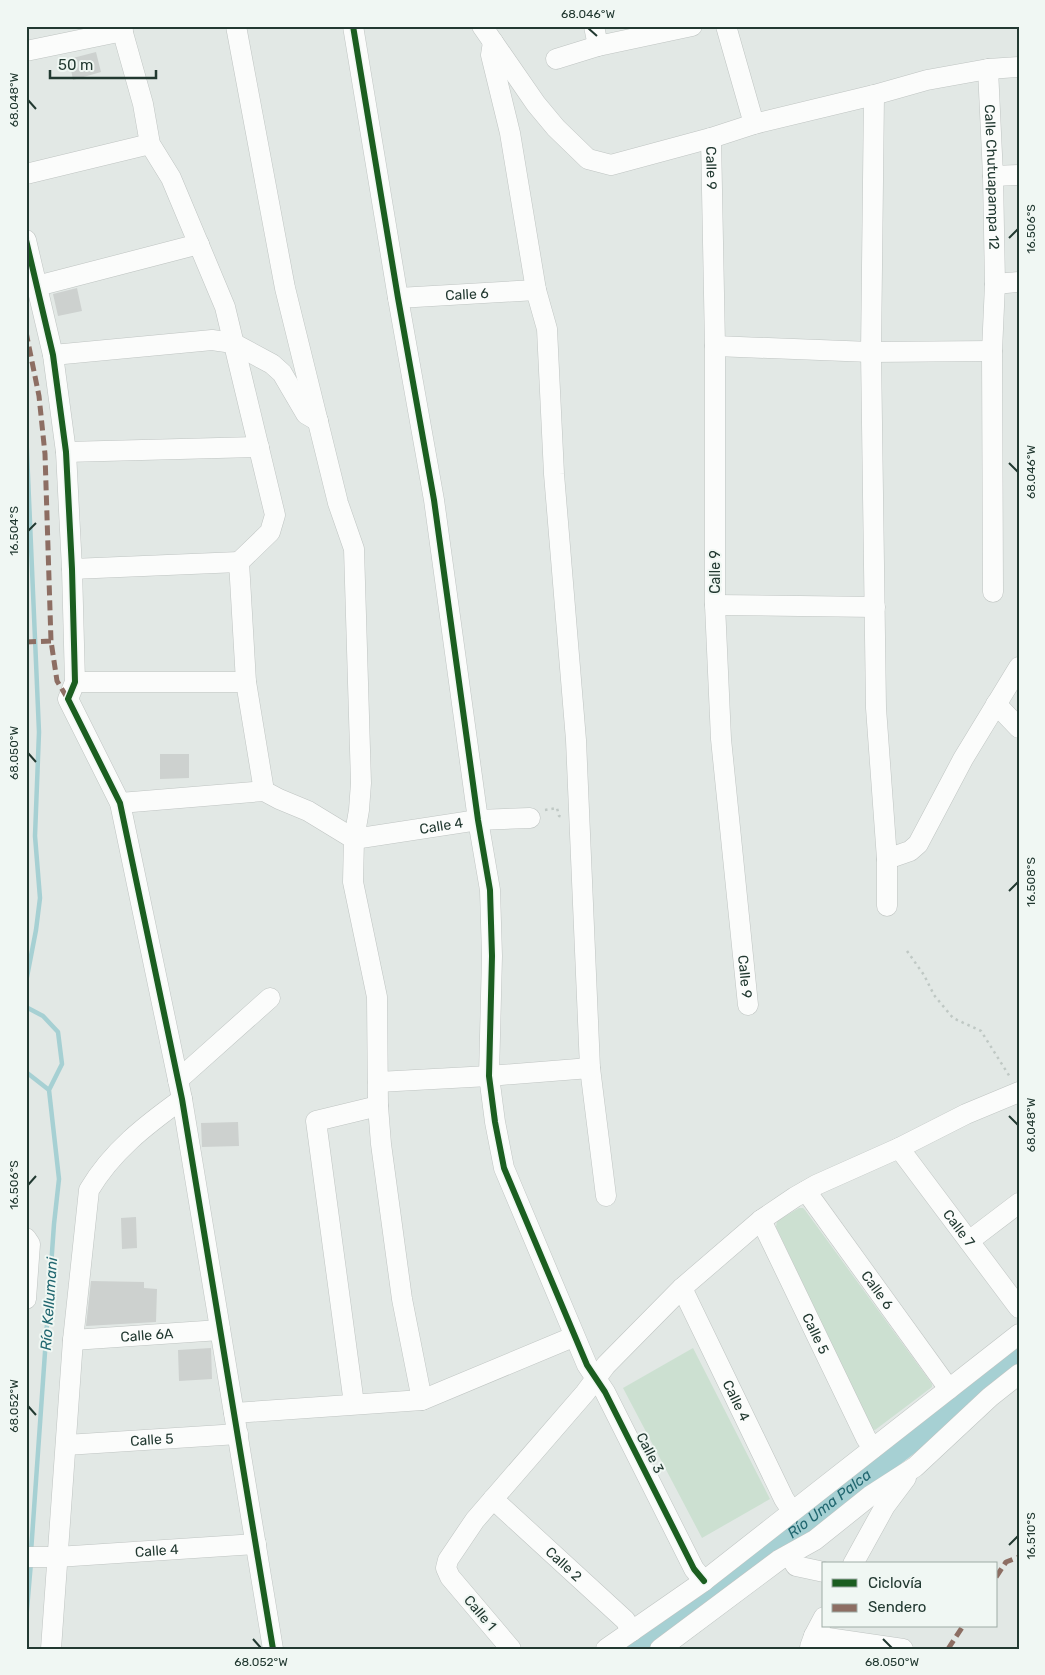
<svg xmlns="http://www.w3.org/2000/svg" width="1045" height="1675" font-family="Rubik,sans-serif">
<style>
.green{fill:#cce0d1}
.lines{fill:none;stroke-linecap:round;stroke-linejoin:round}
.stream{stroke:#a6d0d3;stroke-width:4.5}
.river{stroke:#a6d0d3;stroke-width:25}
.building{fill:#cdd1cf}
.minor-casing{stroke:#bfc4c2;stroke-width:21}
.path{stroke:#bfc8c4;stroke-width:2.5;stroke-dasharray:2.5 4;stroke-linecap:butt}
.minor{stroke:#fbfcfb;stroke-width:20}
.quiet{stroke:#8d6e63;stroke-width:5;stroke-dasharray:10 5;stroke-linecap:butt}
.cycleway-casing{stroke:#f0f7f3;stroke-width:9}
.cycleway{stroke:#1b5e20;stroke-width:6}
.ticks{fill:none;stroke:#223931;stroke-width:2}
.labels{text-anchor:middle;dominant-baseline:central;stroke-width:4;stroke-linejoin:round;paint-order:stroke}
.street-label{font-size:14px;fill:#223931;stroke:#f0f7f3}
.water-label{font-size:15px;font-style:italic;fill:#216770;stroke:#f0f7f3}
.neatline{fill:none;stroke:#223931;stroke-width:2}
.ticks-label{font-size:12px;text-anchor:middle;fill:#223931}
</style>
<rect width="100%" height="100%" fill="#e2e8e5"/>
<path class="green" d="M799,1208H803L805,1210L932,1384V1387L875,1430L872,1429L776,1227L777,1221Z
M693,1348L770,1499L702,1538L623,1388Z"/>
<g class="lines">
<path class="stream" d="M26,429L39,732L35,836L40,898L36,930L26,982
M26,1007L43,1016L58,1032L62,1064L49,1090L59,1179L54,1224L31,1552
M26,1072L49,1090
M26,1621L31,1562"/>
<path class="river" id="s1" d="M637,1649L707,1599L1019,1356"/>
</g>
<path class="building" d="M96,52L101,72L73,80L69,59Z
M77,288L82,311L58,316L53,294Z
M160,754H189V778L160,779Z
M238,1122L239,1146L202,1147L201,1123Z
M136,1217L137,1248L122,1249L121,1218Z
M91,1281L144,1282V1288L157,1289L156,1322L86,1326Z
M211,1348L212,1379L179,1381L178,1350Z"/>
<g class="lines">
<g class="minor-casing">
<g id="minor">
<path d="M121,26L143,104L150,144L171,178L225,307L275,515L270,532L239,562L246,682L264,791"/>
<path d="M236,26L285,288L338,503L354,549L361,783L359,810L354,839L353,882L377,997L378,1106L381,1144L402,1299L422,1400"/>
<path d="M353,26L398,298L434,500L478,820L490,890L492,956L489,1076L495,1122L504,1168L587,1365L605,1392L694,1569L704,1581"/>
<path d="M482,26L536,104L556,128L588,159L611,165L711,138L754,124L874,95L927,80L988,69L1019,67"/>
<path d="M594,26L598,46"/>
<path d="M726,26L754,124"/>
<path d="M493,42L491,55L510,133L536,290L547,329L554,474L576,740L590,1068L606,1196"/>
<path d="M26,51L123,31"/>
<path d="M556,59L598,46L692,26"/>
<path id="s2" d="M988,69L993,176L995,284L992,351L993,592"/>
<path d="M874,95L871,352L876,708L887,859V906"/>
<path id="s3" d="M711,138L715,346V605L721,739L748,1005"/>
<path d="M26,174L150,144"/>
<path d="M993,176L1019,175"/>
<path d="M26,240L53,355L66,452L72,569L75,682L68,699L120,803L182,1099L273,1649"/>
<path d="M995,284L1019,282"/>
<path d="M37,286L199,244"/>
<path id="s4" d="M398,298L536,290"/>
<path d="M715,346L871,352L992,351"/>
<path d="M53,355L212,340L233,343L272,364L282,373L306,414L318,421"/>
<path d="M66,452L259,447"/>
<path d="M72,569L239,562"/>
<path d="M715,605L875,607"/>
<path d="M75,682H246"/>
<path d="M996,704L1019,728"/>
<path id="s5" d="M120,803L264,791L279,799L308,811L354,839L478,820L530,818"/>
<path d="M887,859L910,851L918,844L963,759L1019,667"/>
<path d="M178,1080L270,998"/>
<path d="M378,1082L489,1076L590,1068"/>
<path id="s6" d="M899,1148L1019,1308"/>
<path id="s7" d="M806,1191L949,1389"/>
<path id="s8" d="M761,1220L866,1438L873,1448"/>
<path d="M26,1238L30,1244L26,1299"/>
<path d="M969,1241L1019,1203"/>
<path id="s9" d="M682,1288L784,1499L792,1511"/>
<path id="s10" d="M73,1340L220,1330"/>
<path d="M354,1404L316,1121L378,1106"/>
<path d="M234,1413L422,1400L573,1337"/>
<path id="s11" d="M66,1445L238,1434"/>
<path id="s12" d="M493,1499L625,1620L632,1631"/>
<path d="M789,1555L796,1566L824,1572"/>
<path id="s13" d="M26,1557H57L256,1544"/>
<path d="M853,1564L885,1506L906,1478"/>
<path d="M814,1636L903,1649"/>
<path d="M810,1647L814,1636L824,1617"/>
<path d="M51,1649L73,1340L89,1190C112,1151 146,1125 182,1099"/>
<path d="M511,1649L450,1577L446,1568L448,1560L475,1520L585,1393L606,1365L682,1288L761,1220L795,1197L816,1185L899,1148L966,1114L1019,1092"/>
<path d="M606,1649L704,1581L1019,1334"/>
<path d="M660,1649L779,1560L815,1540L870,1496L915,1467L990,1397L1019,1374"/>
</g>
</g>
<path class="path" d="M545,810L557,808L559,816L563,817
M907,951L924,975L934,995L953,1018L981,1031L1010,1077"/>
<use href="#minor" class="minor"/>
<path class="quiet" d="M26,332L39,396L45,454L51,641L57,681L68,699
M26,642L51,641
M996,1577L1006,1562L1019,1557
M948,1649L963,1626"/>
<g class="cycleway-casing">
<path id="cycleway" d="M353,26L398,298L434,500L478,820L490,890L492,956L489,1076L495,1122L504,1168L587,1365L605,1392L694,1569L704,1581
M26,240L53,355L66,452L72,569L75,682L68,699L120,803L182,1099L273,1649"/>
</g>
<use href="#cycleway" class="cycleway"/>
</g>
<path class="ticks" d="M588,28L597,36M28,100L36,109M1009,238L1018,229M1009,463L1018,472M28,531L36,523M28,753L36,762M1009,891L1018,882M1009,1116L1018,1125M28,1185L36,1176M28,1406L36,1415M1009,1545L1018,1536M253,1639L261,1648M883,1639L892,1648"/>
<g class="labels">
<g class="street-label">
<text stroke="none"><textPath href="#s3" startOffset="30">Calle 9</textPath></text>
<text stroke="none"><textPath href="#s2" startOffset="108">Calle Chutuapampa 12</textPath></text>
<text stroke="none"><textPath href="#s4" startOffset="69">Calle 6</textPath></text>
<text transform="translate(715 572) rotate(-90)">Calle 9</text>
<text stroke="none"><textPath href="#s5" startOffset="335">Calle 4</textPath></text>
<text stroke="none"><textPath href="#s3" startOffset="840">Calle 9</textPath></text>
<text stroke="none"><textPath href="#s6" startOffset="100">Calle 7</textPath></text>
<text stroke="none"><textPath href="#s7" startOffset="122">Calle 6</textPath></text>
<text stroke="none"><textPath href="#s10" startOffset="74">Calle 6A</textPath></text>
<text stroke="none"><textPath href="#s8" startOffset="126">Calle 5</textPath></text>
<text stroke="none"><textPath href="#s9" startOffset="125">Calle 4</textPath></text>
<text stroke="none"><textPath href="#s11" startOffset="86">Calle 5</textPath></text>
<text transform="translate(650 1453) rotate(63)">Calle 3</text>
<text stroke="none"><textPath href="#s13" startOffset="131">Calle 4</textPath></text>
<text stroke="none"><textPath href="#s12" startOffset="96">Calle 2</textPath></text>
<text transform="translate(480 1613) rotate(50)">Calle 1</text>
</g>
<g class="water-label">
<text transform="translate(49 1304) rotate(-86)">Río Kellumani</text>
<text stroke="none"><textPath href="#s1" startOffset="241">Río Uma Palca</textPath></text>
</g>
</g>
<rect width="1045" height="1675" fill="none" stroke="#f0f7f3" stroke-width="55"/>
<rect x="822" y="1562" width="175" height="65" fill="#f0f7f3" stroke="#9eaba5"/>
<rect x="832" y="1579" width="25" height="8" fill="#1b5e20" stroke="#9eaba5"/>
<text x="868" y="1588" font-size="15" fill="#223931">Ciclovía</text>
<rect x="832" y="1604" width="25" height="8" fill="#8d6e63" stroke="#9eaba5"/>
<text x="868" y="1612" font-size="15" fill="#223931">Sendero</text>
<path d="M50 70v8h106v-8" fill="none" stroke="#223931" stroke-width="2.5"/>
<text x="58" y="70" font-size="15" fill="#223931" stroke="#f0f7f3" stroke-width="4" paint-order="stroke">50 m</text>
<rect x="28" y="28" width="990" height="1620" class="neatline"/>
<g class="ticks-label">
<text x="588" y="18">68.046°W</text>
<text transform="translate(14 100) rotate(-90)" y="4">68.048°W</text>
<text transform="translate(1031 229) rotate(-90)" y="4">16.506°S</text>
<text transform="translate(1031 472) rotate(-90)" y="4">68.046°W</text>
<text transform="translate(14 531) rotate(-90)" y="4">16.504°S</text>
<text transform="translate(14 753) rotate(-90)" y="4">68.050°W</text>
<text transform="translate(1031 882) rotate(-90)" y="4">16.508°S</text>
<text transform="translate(1031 1125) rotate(-90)" y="4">68.048°W</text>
<text transform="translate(14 1185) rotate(-90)" y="4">16.506°S</text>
<text transform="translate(14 1406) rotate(-90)" y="4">68.052°W</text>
<text transform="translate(1031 1536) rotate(-90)" y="4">16.510°S</text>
<text x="261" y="1666">68.052°W</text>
<text x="892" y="1666">68.050°W</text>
</g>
</svg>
